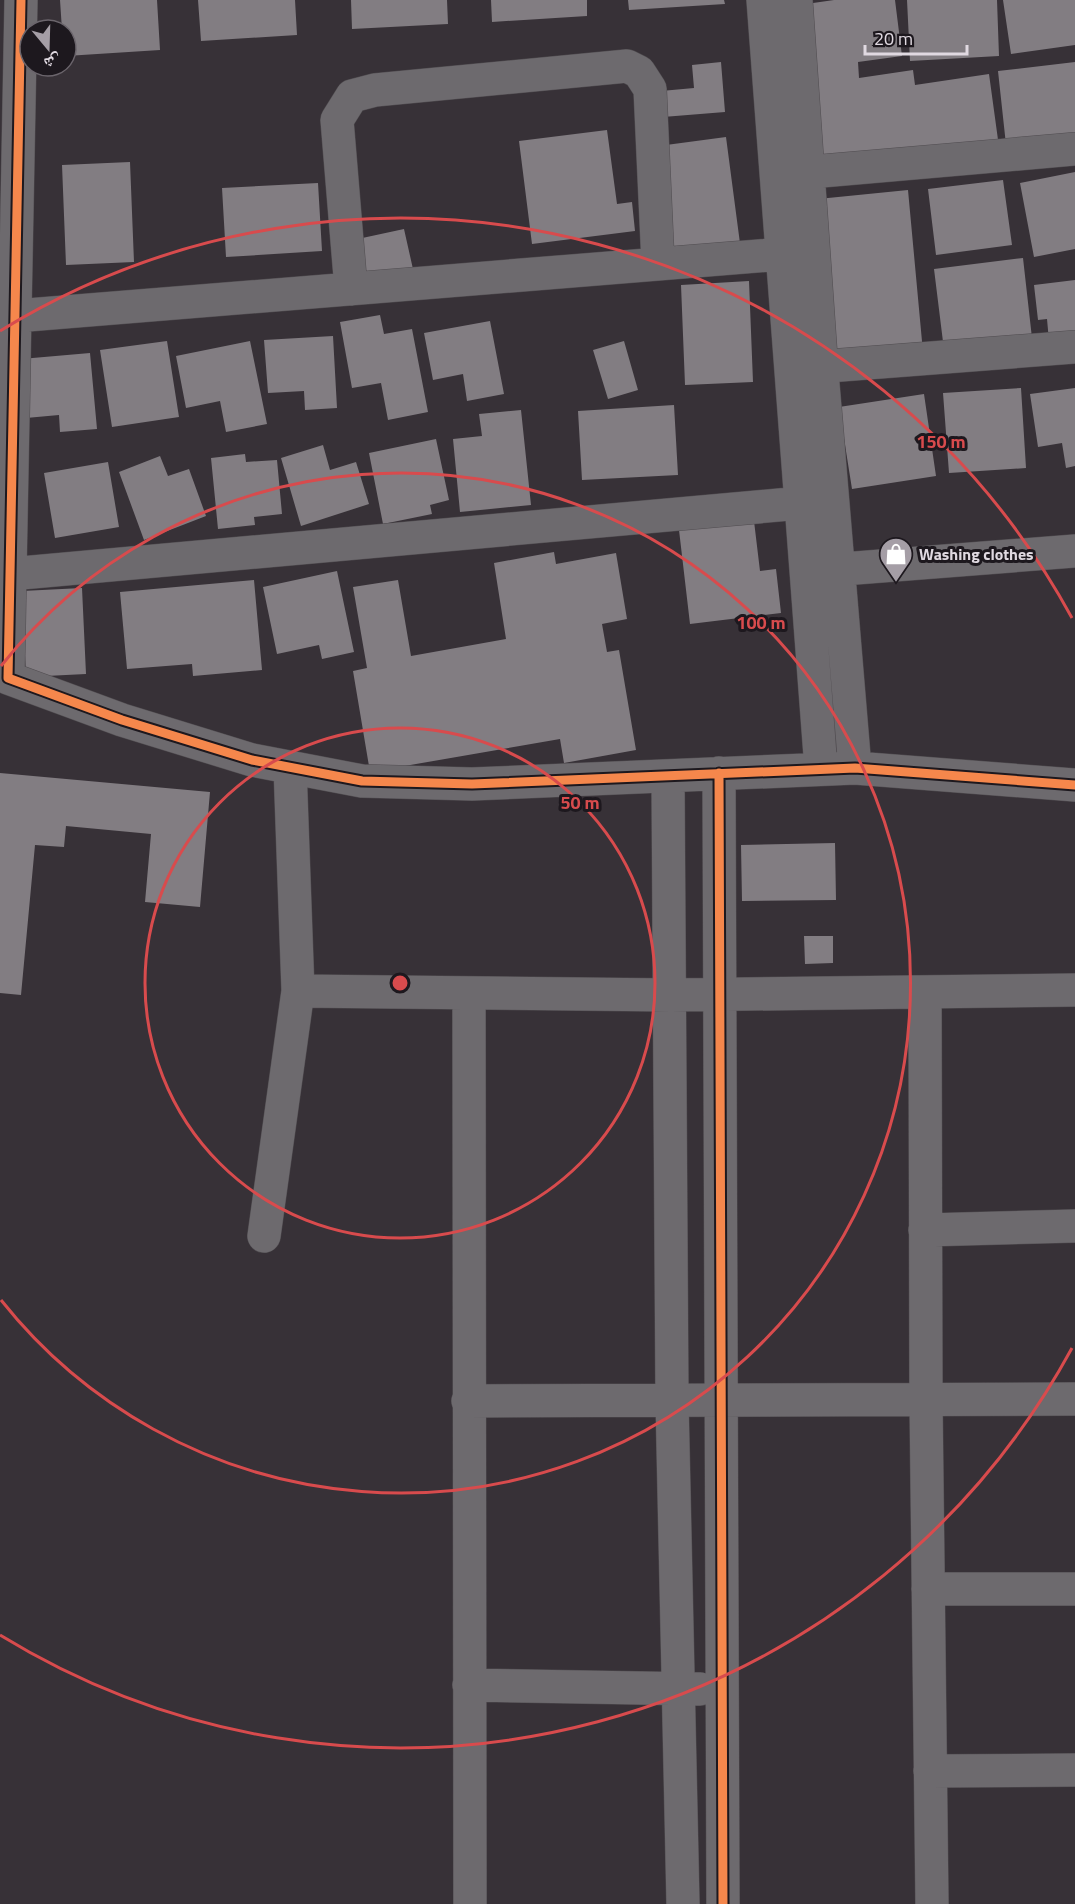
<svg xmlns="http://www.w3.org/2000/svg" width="1075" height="1904" font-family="'Titillium Web','Noto Naskh Arabic',sans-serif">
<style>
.building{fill:#827d82}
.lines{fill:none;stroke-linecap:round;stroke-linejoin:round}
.street-casing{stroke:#514d51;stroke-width:34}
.street{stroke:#6d6a6e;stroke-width:33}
.cycleway-casing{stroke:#1d181e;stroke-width:13}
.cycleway{stroke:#f5874c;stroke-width:9}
.ring{fill:none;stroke:#d84b4d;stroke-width:3}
.labels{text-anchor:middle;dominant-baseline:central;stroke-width:6;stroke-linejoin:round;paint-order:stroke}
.poi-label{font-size:16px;font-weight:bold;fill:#e0d9e1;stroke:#1d181e;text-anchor:start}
.centre{fill:#d84b4d;stroke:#1d181e;stroke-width:3}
.ring-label{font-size:18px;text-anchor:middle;font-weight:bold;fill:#d84b4d;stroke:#1d181e;stroke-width:6;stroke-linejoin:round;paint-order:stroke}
</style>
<rect width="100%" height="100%" fill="#373137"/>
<path class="building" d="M60,0H157L160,50L66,56V30H62Z
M198,0H295L297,35L201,41Z
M351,0H447L448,24L352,29Z
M491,0H587V16L492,22Z
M628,0H724L725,4L629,10Z
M834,0H895L902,56L858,62L859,78L913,70L915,85L989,74L999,147L821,162L799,5Z
M907,0H997L999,56L910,61Z
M1003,0H1075V45L1011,54Z
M721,62L725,112L663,117L661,91L694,88L692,65Z
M1075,62V147L1007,154L998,71Z
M607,130L617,204L632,202L635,231L532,244L519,141Z
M726,137L741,251L665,261L651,147Z
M130,162L134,262L66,265L62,165Z
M1075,172V249L1034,257L1020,183Z
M1003,180L1012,245L936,255L928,189Z
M318,183L322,251L226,257L222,188Z
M908,190L923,352L833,361L818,199Z
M404,229L415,278L364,289L353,240Z
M1023,258L1033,347L945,358L934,269Z
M1075,280V337L1049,341L1047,319L1038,320L1034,285Z
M749,281L753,382L685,385L681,285Z
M380,315L384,334L412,329L428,412L388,420L381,383L352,388L340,322Z
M490,321L504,394L467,401L463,374L433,380L424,333Z
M333,336L337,408L305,410L304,391L268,393L264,340Z
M167,341L179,417L112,427L100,350Z
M250,341L267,424L226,432L220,401L186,408L176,356Z
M624,341L638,390L608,399L593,350Z
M90,353L97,429L60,432L59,415L26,418L21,359Z
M1021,388L1026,468L949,473L943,393Z
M1075,388V466L1066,468L1062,443L1038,447L1030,394Z
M924,394L936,476L852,489L839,407Z
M674,405L678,475L582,480L578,411Z
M521,410L531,505L460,512L453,439L482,436L479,414Z
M436,439L449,500L430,505L432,514L383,524L369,453Z
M323,445L330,470L356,462L369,504L301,526L281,458Z
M245,454L246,462L277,460L282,514L254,517L255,525L218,529L211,458Z
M160,456L168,476L189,469L206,516L144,540L119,472Z
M108,462L119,527L55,538L44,473Z
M754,521L760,571L776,569L781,613L690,624L679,530Z
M554,552L556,564L616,553L627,619L602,624L607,652L619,650L636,750L564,763L560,739L370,772L353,671L367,668L353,587L398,580L411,656L506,639L494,563Z
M337,571L354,652L322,659L319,645L277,654L263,587Z
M254,580L262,670L193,676L192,664L127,669L120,592Z
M82,588L86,674L26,677L22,591Z
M0,773L210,792L200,907L145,902L151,834L66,826L64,847L35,845L21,995L0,993Z
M835,843L836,900L742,901L741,845Z
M804,936H833V963L805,964Z"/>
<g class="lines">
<g class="street-casing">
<path id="street" d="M21,0L8,678L122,720L252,760L362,781L472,784L855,768L1075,785
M763,0L821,769
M796,0L822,372L855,768
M787,174L1075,149
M351,289L337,120L352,96L375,90L627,66L639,72L650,89L658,264
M15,316L782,254
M802,368L1075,347
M817,571L1075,551
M10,574L801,503
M719,773L723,1904
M668,776L672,1400L683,1904
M298,991L671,995L1075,990
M925,992L926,1399L932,1904
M469,993L470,1904
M925,1230L1075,1226
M264,1236L298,991L290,767
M468,1401L1075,1399
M928,1589H1075
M469,1685L700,1689
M930,1771L1075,1770"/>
</g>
<use href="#street" class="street"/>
<g class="cycleway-casing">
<path id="cycleway" d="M21,0L8,678L122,720L252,760L362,781L472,784L855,768L1075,785
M719,773L723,1904"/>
</g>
<use href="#cycleway" class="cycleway"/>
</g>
<g class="ring">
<circle cx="400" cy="983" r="255"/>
<path d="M1 666A510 510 0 1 1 1 1300"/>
<path d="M1072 1348A765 765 0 0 1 0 1635M0 331A765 765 0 0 1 1072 618"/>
</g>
<defs>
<g id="shop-pin" transform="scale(1.725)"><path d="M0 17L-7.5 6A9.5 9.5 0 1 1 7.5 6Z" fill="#a59ea6" stroke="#1d181e"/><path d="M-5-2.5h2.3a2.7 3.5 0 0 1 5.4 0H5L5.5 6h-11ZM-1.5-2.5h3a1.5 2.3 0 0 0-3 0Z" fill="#fff"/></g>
</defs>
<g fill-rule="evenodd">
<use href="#shop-pin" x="896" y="554"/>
</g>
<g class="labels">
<g class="poi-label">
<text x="919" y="554">Washing clothes</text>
</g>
</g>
<circle cx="400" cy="983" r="9" class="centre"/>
<g class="ring-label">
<text x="941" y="448">150 m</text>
<text x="761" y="629">100 m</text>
<text x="580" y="809">50 m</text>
</g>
<g transform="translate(48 48) rotate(161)"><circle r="28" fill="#1d181e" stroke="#6b656c" stroke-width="1.5"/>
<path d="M0-4.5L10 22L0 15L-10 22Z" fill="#a59ea6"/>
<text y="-9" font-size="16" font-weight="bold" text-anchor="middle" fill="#e0d9e1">ش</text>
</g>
<path d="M865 45v9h102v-9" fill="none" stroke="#e0d9e1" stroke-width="3"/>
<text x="874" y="45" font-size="18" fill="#e0d9e1" stroke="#1d181e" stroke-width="4.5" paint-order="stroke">20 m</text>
</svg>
